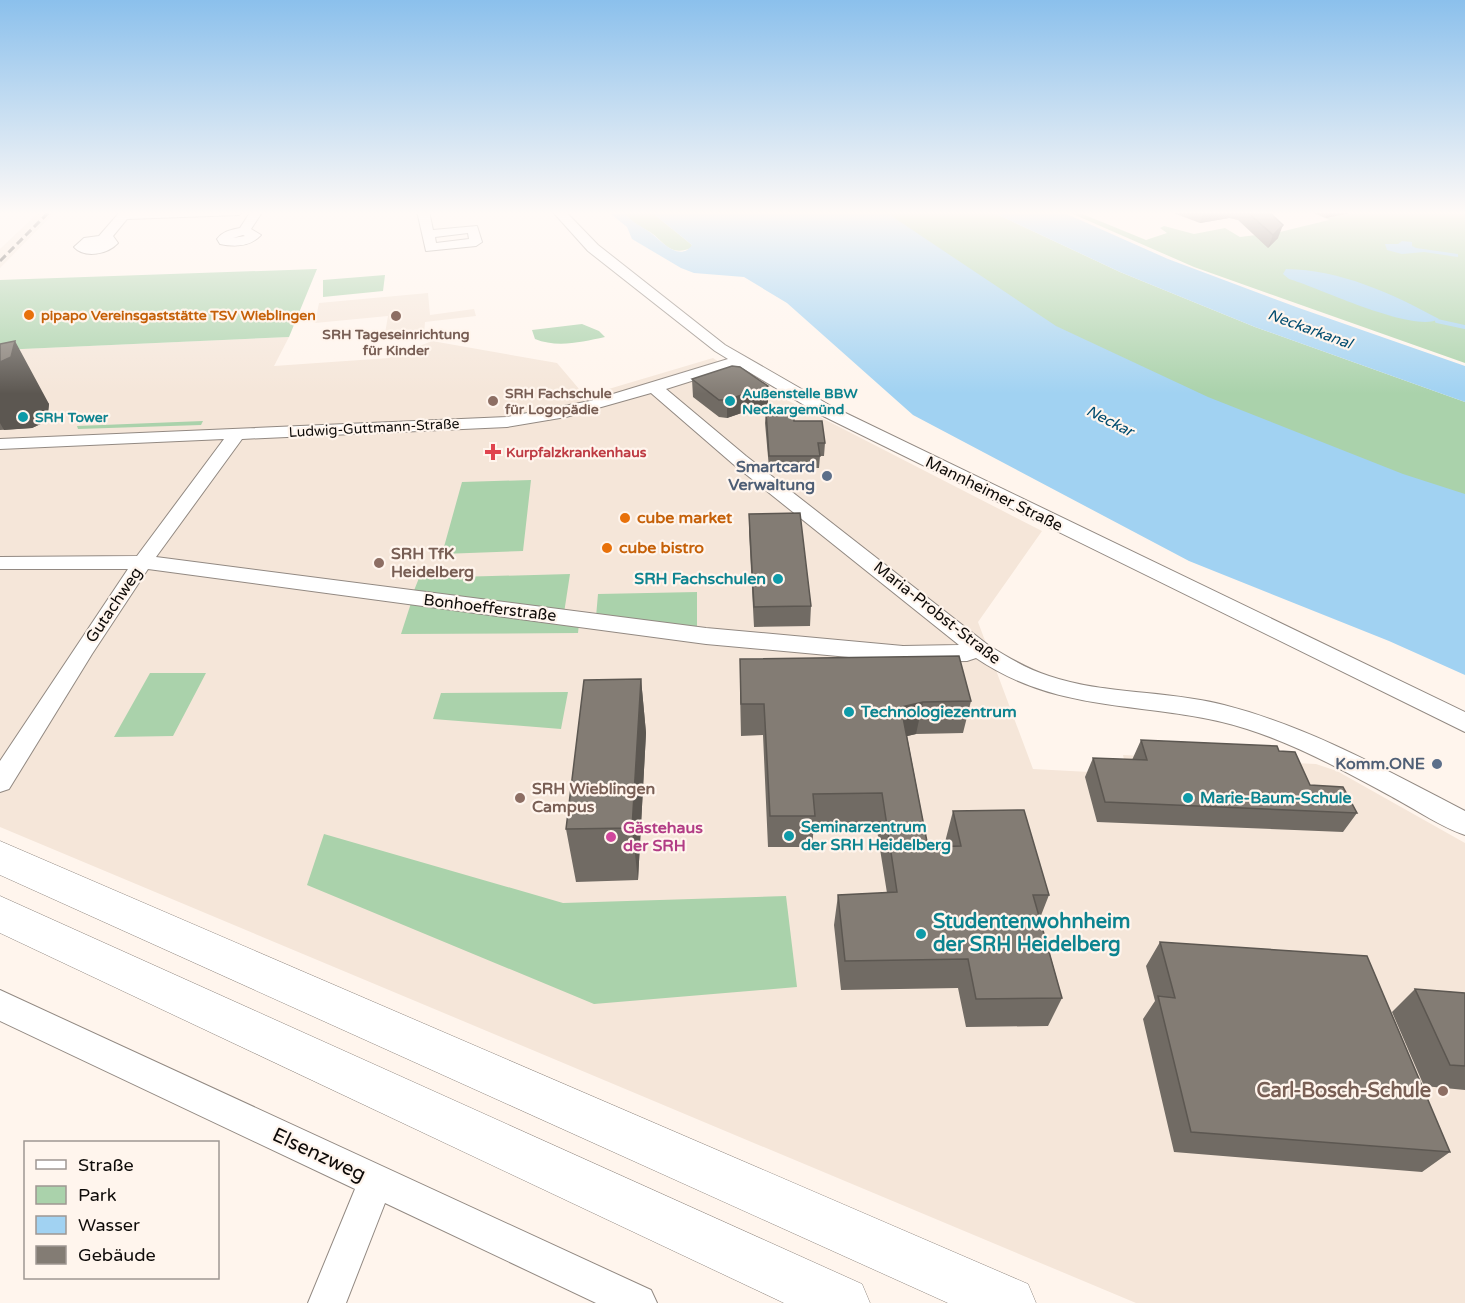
<svg xmlns="http://www.w3.org/2000/svg" width="1465" height="1303" font-family="'Varela Round',sans-serif">
<style>
.built{fill:#f5e6d9}
.green{fill:#aad2ab}
.water{fill:#a1d2f2}
.lines{fill:none;stroke-linecap:round;stroke-linejoin:round}
.stream{stroke:#a1d2f2;stroke-width:4}
.minor-casing{stroke:#928982;stroke-width:2}
.highway-casing{stroke:#928982;stroke-width:1}
.minor{fill:#fff;fill-rule:evenodd}
.highway{fill:#fff;fill-rule:evenodd}
.rail{stroke:#4e4a46;stroke-width:3;stroke-dasharray:8 4;stroke-linecap:butt}
.wall{fill:#716b64}
.shaded-wall{fill:#5c5751}
.building{fill:#837c74;stroke:#5c5751;stroke-width:1.5}
.food-dot{fill:#e8710a;stroke:#fff5ed;stroke-width:2}
.education-dot{fill:#8d6e63;stroke:#fff5ed;stroke-width:2}
.culture-dot{fill:#0f9aa8;stroke:#fff5ed;stroke-width:2}
.health-dot{fill:#e0444e;stroke:#fff5ed;stroke-width:2}
.service-dot{fill:#5c6f8a;stroke:#fff5ed;stroke-width:2}
.hotel-dot{fill:#d1479c;stroke:#fff5ed;stroke-width:2}
.labels{text-anchor:middle;dominant-baseline:central;stroke-width:4.5;stroke-linejoin:round;paint-order:stroke}
.far-food-label{font-size:14px;font-weight:bold;fill:#c56008;stroke:#fff5ed;text-anchor:start}
.far-education-label{font-size:14px;font-weight:bold;fill:#785e54;stroke:#fff5ed}
.far-culture-label{font-size:14px;font-weight:bold;fill:#0d838f;stroke:#fff5ed;text-anchor:start}
.far-street-label{font-size:14px;fill:#0e0b09;stroke:#fff5ed}
.far-health-label{font-size:14px;font-weight:bold;fill:#be3a42;stroke:#fff5ed;text-anchor:start}
.far-water-label{font-size:15px;font-style:italic;fill:#004c6f;stroke:#fff5ed}
.service-label{font-size:16px;font-weight:bold;fill:#4e5e75;stroke:#fff5ed;text-anchor:end}
.street-label{font-size:16px;fill:#0e0b09;stroke:#fff5ed}
.food-label{font-size:16px;font-weight:bold;fill:#c56008;stroke:#fff5ed;text-anchor:start}
.education-label{font-size:16px;font-weight:bold;fill:#785e54;stroke:#fff5ed;text-anchor:start}
.culture-label{font-size:16px;font-weight:bold;fill:#0d838f;stroke:#fff5ed;text-anchor:start}
.hotel-label{font-size:16px;font-weight:bold;fill:#b23c85;stroke:#fff5ed;text-anchor:start}
.near-culture-label{font-size:20px;font-weight:bold;fill:#0d838f;stroke:#fff5ed;text-anchor:start}
.near-education-label{font-size:20px;font-weight:bold;fill:#785e54;stroke:#fff5ed;text-anchor:end}
.near-street-label{font-size:20px;fill:#0e0b09;stroke:#fff5ed}
</style>
<rect width="100%" height="100%" fill="#fff5ed"/>
<path class="built" d="M40,211H56L0,268V249Z
M428,293L430,315L474,309L476,316L425,322L424,334L384,339L388,316L315,323L319,303Z
M289,337L274,366L389,358L432,341L557,363L585,396L713,358L740,376L1042,531L978,622L1033,769L1127,774L1123,755L1316,764L1337,771L1465,843V1303H1136L0,827V350Z"/>
<path class="green" d="M625,211H650L692,245L691,248C669,257 664,241 650,232C641,227 628,221 625,211Z
M781,211H990L1120,272L1255,327L1465,402V571Z
M1066,211H1089L1080,213L1146,240L1167,233L1160,228L1164,226L1194,234L1225,228L1240,237L1280,232L1329,220L1309,211H1465V363L1194,267Z
M317,269L289,337L0,350V280Z
M385,275L383,291L323,297V280Z
M582,324L599,331L605,337C582,342 557,348 535,339L532,330Z
M203,421L201,425L78,429L77,426Z
M531,480L523,551L442,554L462,482Z
M570,574L564,613L413,593L419,578Z
M697,592V630L596,617L598,594Z
M411,603L579,624L578,633L401,634Z
M150,673H206L173,736L114,737Z
M568,692L561,729L433,719L441,693Z
M324,834L563,903L786,896L797,987L594,1004L307,885Z"/>
<path class="water" d="M607,211H625C629,222 642,226 651,233C660,240 680,263 692,245L650,211H884L1056,326L1208,397L1403,474L1465,494V675L1389,641L1189,561L913,415L787,303L744,277L694,273L681,268L632,239L627,227Z
M990,211H1060L1168,259L1299,308L1465,366V402L1255,327L1120,272Z
M1402,241L1412,242V246L1416,248L1458,254V257L1424,252L1402,254L1387,250L1385,244H1398Z
M1286,269C1341,270 1391,293 1439,319C1414,334 1317,287 1289,279L1283,274Z"/>
<g class="lines">
<path class="stream" d="M1437,321L1465,327"/>
<g class="minor-casing">
<path id="minor" d="M153,211H245L239,215L127,219L113,236L118,243C108,254 85,259 74,247L84,238L99,236L119,213Z
M251,211H263L251,229L261,235C250,247 235,247 220,244L217,239C223,231 231,230 240,228ZM243,235L245,236L233,238Z
M417,211H429L433,230L477,226L482,242L476,246L426,251ZM468,233L469,239L436,243L435,237Z
M552,211H565L598,245L725,345L831,406L1465,712V732L819,414L739,366L666,389L746,456L988,645C1007,657 1027,669 1049,676C1105,695 1166,690 1224,705C1310,727 1386,770 1465,811V835C1441,827 1418,811 1396,799C1348,773 1300,746 1247,729C1152,699 1065,718 976,658L967,661L903,662L706,644L148,569L92,654L9,789L0,792V761L128,569H0V557L137,556L224,439L0,449V439L507,417L590,401L728,359L715,351L588,251ZM651,393L733,464L959,645L903,646L706,628L156,557L242,439L507,427L566,417Z
M0,990L651,1290L657,1303H596L385,1203L346,1303H308L355,1189L0,1021Z"/>
</g>
<g class="highway-casing">
<path id="highway" d="M0,841L1028,1284L1036,1303H948L0,875Z
M0,896L862,1284L870,1303H784L0,933Z"/>
</g>
<use href="#minor" class="minor"/>
<use href="#highway" class="highway"/>
<path class="rail" d="M0,261L50,211"/>
</g>
<path class="wall" d="M1168,211H1268L1278,238L1268,248L1238,220L1229,218L1200,223Z
M1310,211H1359L1326,218Z
M0,344L49,404L47,421L32,428L0,430Z
M692,379L768,386V404L727,418L719,417L693,397Z
M766,411L794,421L825,443L824,456H820L819,468H769L765,423Z
M749,514L811,606L810,626L754,627L749,532Z
M740,659L971,701L963,733L916,734L907,736L928,847H946L945,842L953,811L1049,895L1040,918L1062,998L1048,1026L966,1027L958,988L841,990L834,925L838,895L887,893L876,824L814,825L812,847H768L763,735L741,736L740,691Z
M641,679L646,733L638,880L576,882L566,829Z
M1141,740L1279,751L1310,785L1357,813L1343,832L1097,822L1085,777L1093,758L1132,760Z
M1160,942L1450,1152L1422,1172L1174,1152L1143,1019L1155,1001L1146,966Z
M1415,989L1465,993V1090L1424,1086L1392,1012Z"/>
<path class="shaded-wall" d="M1204,211H1231L1229,218L1200,223Z
M1329,211H1359L1326,218Z
M1283,225L1278,238L1268,248L1273,235Z
M15,341L49,404L47,421L32,428L4,430L0,423V362Z
M768,386V404L727,418V400Z
M641,679L646,733L638,880L632,828Z
M923,702L916,734L895,739L901,707Z"/>
<path class="building" d="M1246,211H1268L1283,225L1273,235Z
M15,341L11,357L0,362V344Z
M732,366L740,367L768,386L727,400H719L692,379Z
M793,410L794,421H822L825,443H818L820,456H769L766,411Z
M800,513L811,606L754,607L749,514Z
M959,656L971,701L923,702L901,707L928,847L961,846L953,811L1024,810L1049,895H1033L1062,998L976,999L968,959L845,961L838,895L897,892L882,793L813,794L815,816H770L764,704H741L740,659Z
M641,679L632,828L566,829L584,680Z
M1141,740L1277,746L1279,751L1295,752L1310,785L1343,787L1357,813L1105,802L1093,758L1147,760Z
M1160,942L1367,956L1450,1152L1191,1132L1158,996L1175,998Z
M1415,989L1465,993V1066L1450,1065Z"/>
<linearGradient id="sky" x2="0" y2="1"><stop stop-color="#8bc0ec"/><stop offset="0.54" stop-color="#fffaf7"/><stop offset="1" stop-color="#fffaf7" stop-opacity="0"/></linearGradient>
<rect width="1465" height="394" fill="url(#sky)"/>
<g class="food-dot">
<circle cx="29" cy="315" r="6"/>
<circle cx="625" cy="518" r="6"/>
<circle cx="607" cy="548" r="6"/>
</g>
<g class="education-dot">
<circle cx="396" cy="316" r="6"/>
<circle cx="493" cy="401" r="6"/>
<circle cx="379" cy="563" r="6"/>
<circle cx="520" cy="798" r="6"/>
<circle cx="1443" cy="1091" r="6"/>
</g>
<g class="culture-dot">
<circle cx="730" cy="401" r="6"/>
<circle cx="23" cy="417" r="6"/>
<circle cx="778" cy="579" r="6"/>
<circle cx="849" cy="712" r="6"/>
<circle cx="1188" cy="798" r="6"/>
<circle cx="789" cy="836" r="6"/>
<circle cx="921" cy="934" r="6"/>
</g>
<path class="health-dot" d="M490 443h6v6h6v6h-6v6h-6v-6h-6v-6h6z"/>
<g class="service-dot">
<circle cx="827" cy="476" r="6"/>
<circle cx="1437" cy="764" r="6"/>
</g>
<circle class="hotel-dot" cx="611" cy="837" r="6"/>
<g class="labels">
<g class="far-food-label">
<text x="41" y="315">pipapo Vereinsgaststätte TSV Wieblingen</text>
</g>
<g class="far-education-label">
<text x="396" y="334">SRH Tageseinrichtung<tspan x="396" dy="16">für Kinder</tspan></text>
<text x="505" y="393" text-anchor="start">SRH Fachschule<tspan x="505" dy="16">für Logopädie</tspan></text>
</g>
<g class="far-culture-label">
<text x="742" y="393">Außenstelle BBW<tspan x="742" dy="16">Neckargemünd</tspan></text>
<text x="35" y="417">SRH Tower</text>
</g>
<g class="far-street-label">
<text transform="translate(374 428) rotate(-3)">Ludwig-Guttmann-Straße</text>
</g>
<g class="far-health-label">
<text x="506" y="452">Kurpfalzkrankenhaus</text>
</g>
<g class="far-water-label">
<text transform="translate(1310 329) rotate(20)">Neckarkanal</text>
<text transform="translate(1110 421) rotate(27)">Neckar</text>
</g>
<g class="service-label">
<text x="815" y="467">Smartcard<tspan x="815" dy="18">Verwaltung</tspan></text>
<text x="1425" y="764">Komm.ONE</text>
</g>
<g class="street-label">
<text transform="translate(994 494) rotate(26)">Mannheimer Straße</text>
<text transform="translate(114 605) rotate(-56)">Gutachweg</text>
<text transform="translate(490 608) rotate(7)">Bonhoefferstraße</text>
<text transform="translate(937 613) rotate(38)">Maria-Probst-Straße</text>
</g>
<g class="food-label">
<text x="637" y="518">cube market</text>
<text x="619" y="548">cube bistro</text>
</g>
<g class="education-label">
<text x="391" y="554">SRH TfK<tspan x="391" dy="18">Heidelberg</tspan></text>
<text x="532" y="789">SRH Wieblingen<tspan x="532" dy="18">Campus</tspan></text>
</g>
<g class="culture-label">
<text x="766" y="579" text-anchor="end">SRH Fachschulen</text>
<text x="861" y="712">Technologiezentrum</text>
<text x="1200" y="798">Marie-Baum-Schule</text>
<text x="801" y="827">Seminarzentrum<tspan x="801" dy="18">der SRH Heidelberg</tspan></text>
</g>
<g class="hotel-label">
<text x="623" y="828">Gästehaus<tspan x="623" dy="18">der SRH</tspan></text>
</g>
<g class="near-culture-label">
<text x="933" y="922">Studentenwohnheim<tspan x="933" dy="23">der SRH Heidelberg</tspan></text>
</g>
<g class="near-education-label">
<text x="1431" y="1091">Carl-Bosch-Schule</text>
</g>
<g class="near-street-label">
<text transform="translate(319 1155) rotate(25)">Elsenzweg</text>
</g>
</g>
<rect x="24" y="1141" width="195" height="138" fill="#fff5ed" stroke="#9f9792" stroke-width="1.5"/>
<rect x="36" y="1160" width="30" height="9" fill="#ffffff" stroke="#9f9792" stroke-width="1.5"/>
<text x="78" y="1171" font-size="18" fill="#0e0b09">Straße</text>
<rect x="36" y="1186" width="30" height="18" fill="#aad2ab" stroke="#9f9792" stroke-width="1.5"/>
<text x="78" y="1201" font-size="18" fill="#0e0b09">Park</text>
<rect x="36" y="1216" width="30" height="18" fill="#a1d2f2" stroke="#9f9792" stroke-width="1.5"/>
<text x="78" y="1231" font-size="18" fill="#0e0b09">Wasser</text>
<rect x="36" y="1246" width="30" height="18" fill="#837c74" stroke="#9f9792" stroke-width="1.5"/>
<text x="78" y="1261" font-size="18" fill="#0e0b09">Gebäude</text>
</svg>
